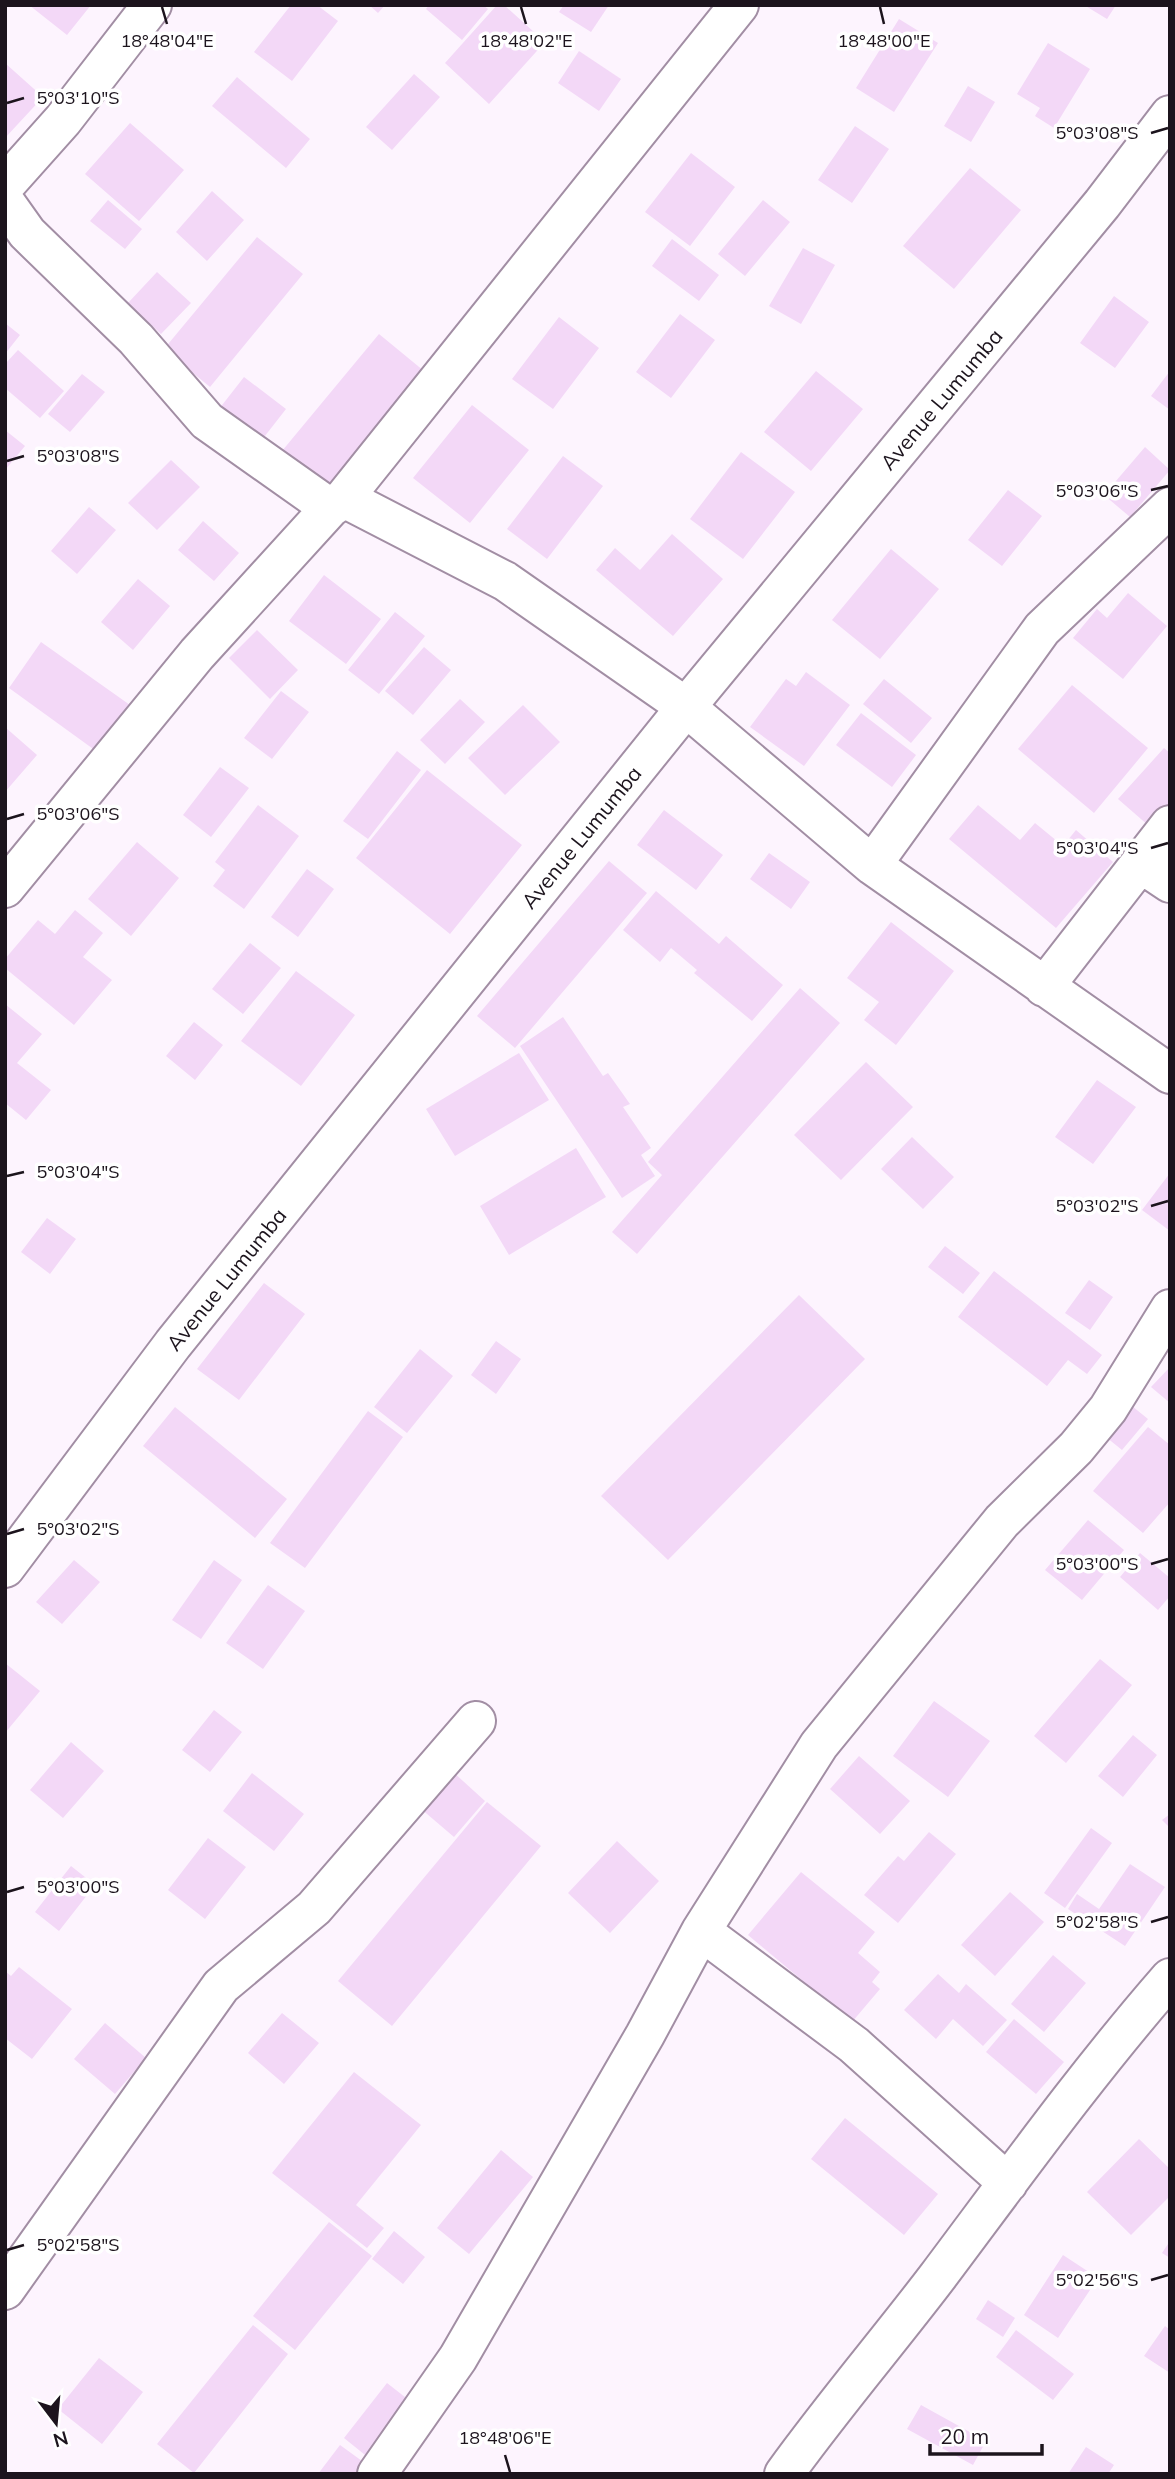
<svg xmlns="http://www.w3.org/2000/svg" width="1175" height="2479" font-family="Mulish,sans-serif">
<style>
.building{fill:#f3d8f7}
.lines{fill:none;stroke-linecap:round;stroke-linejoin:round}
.minor-casing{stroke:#a28ea4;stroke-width:42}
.minor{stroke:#fff;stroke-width:38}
.ticks{fill:none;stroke:#1c141d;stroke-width:2.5}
.labels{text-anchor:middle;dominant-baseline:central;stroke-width:7;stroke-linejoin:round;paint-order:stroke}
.street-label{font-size:21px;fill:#1c141d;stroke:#fff}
.ticks-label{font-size:18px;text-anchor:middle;fill:#1c141d;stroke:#fff;stroke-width:7;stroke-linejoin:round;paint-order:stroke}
</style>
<rect width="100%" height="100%" fill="#fdf4fe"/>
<path class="building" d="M29,5H91L67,35Z
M291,5H317L338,21L292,81L254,52Z
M369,5H385L378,13Z
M429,5H483L488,9L462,40L426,9Z
M497,5H504L545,42L489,104L445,63Z
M564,5H609L591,32L559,12Z
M1084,5H1116L1107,19Z
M899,19L938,43L894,112L856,88Z
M1048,43L1090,69L1054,128L1035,116L1040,108L1017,94Z
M579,51L621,79L599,111L558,83Z
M5,63L43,97L5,138Z
M414,74L440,97L392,150L366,127Z
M237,77L310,139L286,168L212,106Z
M968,86L995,102L971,142L944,126Z
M130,123L184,170L139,221L85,174Z
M855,126L889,149L852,203L818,180Z
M691,153L735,187L690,246L645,212Z
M970,168L1021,210L954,289L903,246Z
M212,191L244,220L207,261L176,232Z
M108,200L142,229L125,249L90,221Z
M763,200L790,222L745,276L718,254Z
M257,237L303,274L210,387L164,349Z
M672,239L719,275L699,301L652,266Z
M803,248L835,265L801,324L769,306Z
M157,272L191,303L161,334L128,303Z
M1114,296L1149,322L1115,368L1080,343Z
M680,314L715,340L671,398L636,372Z
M559,317L599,348L553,409L512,379Z
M5,323L20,335L5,354Z
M379,334L424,371L328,487L282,451Z
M18,350L64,391L40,418L5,388V364Z
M816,371L863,409L811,471L764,432Z
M1170,371V410L1151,396Z
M82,374L105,392L70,432L48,414Z
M244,377L286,409L254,450L212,418Z
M472,405L529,450L470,523L413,478Z
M5,430L25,446L5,470Z
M1145,447L1170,470L1130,517L1104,495Z
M741,452L795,492L743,559L690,519Z
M563,456L603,486L547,559L507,529Z
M171,460L200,487L157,530L128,503Z
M1008,490L1042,516L1002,566L968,540Z
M89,507L116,530L77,574L51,551Z
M203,521L239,553L214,581L178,550Z
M672,534L723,579L673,636L596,570L615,548L640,570Z
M891,549L939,589L880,659L832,620Z
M324,575L381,619L346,664L289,621Z
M138,579L170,606L133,650L101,622Z
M1128,593L1167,626L1123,679L1073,638L1097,609L1107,618Z
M395,612L425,636L379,694L348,670Z
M257,630L298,670L270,699L229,658Z
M41,642L130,705L96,751L9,688Z
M424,647L451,670L413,715L385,691Z
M806,672L850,705L804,766L750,727L786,679L796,686Z
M884,679L932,718L911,743L863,704Z
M1072,685L1148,748L1094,813L1018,749Z
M281,691L309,712L272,759L244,738Z
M460,699L485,722L445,764L420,740Z
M523,705L560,742L505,795L468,758Z
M861,713L916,755L892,787L836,745Z
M5,727L37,755L5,792Z
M1164,748L1170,753V803L1149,826L1118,799Z
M397,751L421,770L368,839L343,821Z
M220,767L249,788L211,837L183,815Z
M427,770L522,845L450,934L356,858Z
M258,805L299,836L244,909L213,886L225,870L215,862Z
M978,805L1020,840L1035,823L1063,846L1076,830L1113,862L1056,928L949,839Z
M664,810L723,855L696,890L637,845Z
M137,842L179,878L131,936L88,899Z
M769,853L810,882L791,909L750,879Z
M609,861L647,893L515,1048L477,1016Z
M307,869L334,889L298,937L271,917Z
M656,891L719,944L726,936L783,985L752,1021L694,973L697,970L671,948L660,962L623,930Z
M75,910L103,933L83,957L112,980L74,1025L5,968V959L38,920L55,934Z
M891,922L954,971L896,1045L864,1020L879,1002L847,978Z
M250,943L281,968L243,1014L212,989Z
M296,971L355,1015L301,1086L241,1041Z
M800,988L840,1023L637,1254L612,1232L662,1175L648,1162Z
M5,1004L42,1034L17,1063L51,1090L26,1120L5,1103Z
M563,1017L603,1076L608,1073L630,1104L623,1107L651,1148L641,1155L655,1176L622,1198L520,1046Z
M194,1022L223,1045L195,1080L166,1056Z
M519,1053L549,1100L455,1156L426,1109Z
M866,1062L913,1107L841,1180L794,1135Z
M1097,1080L1136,1107L1093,1164L1055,1137Z
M912,1137L954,1177L923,1209L881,1169Z
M576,1148L606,1197L509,1255L480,1206Z
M1170,1173V1231L1142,1210Z
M47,1218L76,1239L50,1274L21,1252Z
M945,1246L980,1273L963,1294L928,1267Z
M994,1271L1102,1355L1087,1374L1068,1360L1047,1386L958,1317Z
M1089,1280L1113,1297L1090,1330L1065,1313Z
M264,1283L305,1314L239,1400L197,1369Z
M799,1295L865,1359L668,1560L601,1496Z
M496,1341L521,1359L496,1394L471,1375Z
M420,1349L453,1376L407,1433L374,1407Z
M1170,1367V1403L1151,1387Z
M1127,1402L1148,1419L1122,1450L1101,1433Z
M175,1407L287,1499L255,1538L143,1446Z
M368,1411L403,1437L305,1568L270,1543Z
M1148,1427L1170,1445V1502L1143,1533L1093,1491Z
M1088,1520L1124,1550L1082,1600L1045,1570Z
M1140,1553L1170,1578V1596L1158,1610L1120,1577Z
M74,1560L100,1582L62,1624L36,1602Z
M214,1560L242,1580L201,1639L172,1620Z
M268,1585L305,1611L263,1669L226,1643Z
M1100,1659L1132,1685L1066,1763L1034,1736Z
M5,1663L40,1691L5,1733Z
M934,1701L990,1741L948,1797L893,1756Z
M214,1710L242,1732L210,1772L182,1750Z
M1133,1735L1157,1755L1123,1797L1098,1776Z
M71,1742L104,1771L63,1818L30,1790Z
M859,1756L910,1801L880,1834L830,1789Z
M452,1771L485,1801L454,1837L420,1808Z
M252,1773L304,1814L274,1851L223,1811Z
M487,1802L541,1846L392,2026L338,1981Z
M1170,1814V1828L1162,1820Z
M1091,1828L1112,1843L1065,1908L1044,1893Z
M929,1832L956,1854L898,1923L864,1895L898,1856L904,1861Z
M208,1838L246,1867L205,1919L168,1890Z
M617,1841L659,1881L610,1933L568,1893Z
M1130,1864L1165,1887L1125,1946L1068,1909L1077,1894L1099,1909Z
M71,1866L95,1885L59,1931L35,1912Z
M801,1872L875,1932L858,1953L880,1972L872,1982L880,1989L852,2022L748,1935Z
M1010,1892L1044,1922L995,1976L961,1945Z
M1053,1955L1086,1983L1044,2032L1011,2004Z
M19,1967L72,2009L32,2059L5,2038V1971L11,1976Z
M938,1974L959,1993L966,1984L1007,2020L983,2046L953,2019L936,2039L904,2010Z
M282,2013L319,2043L284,2084L248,2053Z
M1014,2019L1064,2062L1036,2094L986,2052Z
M105,2023L146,2058L115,2094L74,2059Z
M354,2072L421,2125L356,2205L384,2228L367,2248L272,2173Z
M845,2118L938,2194L904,2235L811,2159Z
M1139,2139L1170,2169V2196L1131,2235L1087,2192Z
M501,2150L533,2177L469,2254L437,2228Z
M329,2222L372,2256L295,2350L253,2316Z
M394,2231L425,2257L403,2284L372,2259Z
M1170,2241V2258L1162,2253Z
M1063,2255L1098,2278L1058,2338L1024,2315Z
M988,2300L1015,2318L1003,2337L976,2319Z
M253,2325L288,2354L194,2473L157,2444Z
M1165,2326L1170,2330V2373L1144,2356Z
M1016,2330L1074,2374L1053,2400L996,2357Z
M99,2358L143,2392L102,2444L58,2409Z
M387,2383L419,2408L375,2463L344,2438Z
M921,2405L986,2441L973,2465L907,2429Z
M340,2445L373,2469L369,2474H318Z
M1086,2447L1114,2465L1108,2474H1068Z"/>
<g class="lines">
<g class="minor-casing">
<path id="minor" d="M5,185L63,120L152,5
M5,202L27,233L136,339L207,421L330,508
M344,498L505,581L686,707L872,865L1170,1074
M1140,863L1170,883
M872,865L1042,629L1170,507
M5,888L197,654L330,508L344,498L739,5
M1044,987L1170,825
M5,1568L173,1344L686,707L1102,204L1170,115
M701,1931L854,2045L1008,2183
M5,2290L221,1986L314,1908L476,1721
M377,2474L458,2358L645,2035L701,1931L819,1745L1002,1521L1076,1448L1108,1409L1170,1309
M784,2474C833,2406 887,2343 938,2276C1013,2176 1087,2073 1170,1978"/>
</g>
<use href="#minor" class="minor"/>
</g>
<path class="ticks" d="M162,7L167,24M521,7L526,24M880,7L884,24M7,103L24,98M1151,133L1168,128M7,461L24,456M1151,490L1168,486M7,819L24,814M1151,848L1168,843M7,1176L24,1172M1151,1206L1168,1201M7,1534L24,1529M1151,1564L1168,1559M7,1892L24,1887M1151,1922L1168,1917M7,2250L24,2245M1151,2280L1168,2275M505,2455L510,2472"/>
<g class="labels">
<g class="street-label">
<text transform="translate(941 399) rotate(-50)">Avenue Lumumba</text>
<text transform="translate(581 837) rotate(-51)">Avenue Lumumba</text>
<text transform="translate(226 1279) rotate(-51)">Avenue Lumumba</text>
</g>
</g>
<g class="ticks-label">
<text x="167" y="47">18°48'04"E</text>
<text x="526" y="47">18°48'02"E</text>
<text x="884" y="47">18°48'00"E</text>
<text x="78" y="104">5°03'10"S</text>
<text x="1097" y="139">5°03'08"S</text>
<text x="78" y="462">5°03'08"S</text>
<text x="1097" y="497">5°03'06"S</text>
<text x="78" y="820">5°03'06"S</text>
<text x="1097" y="854">5°03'04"S</text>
<text x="78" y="1178">5°03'04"S</text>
<text x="1097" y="1212">5°03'02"S</text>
<text x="78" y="1535">5°03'02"S</text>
<text x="1097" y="1570">5°03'00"S</text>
<text x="78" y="1893">5°03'00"S</text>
<text x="1097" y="1928">5°02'58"S</text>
<text x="78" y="2251">5°02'58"S</text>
<text x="1097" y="2286">5°02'56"S</text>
<text x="505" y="2444">18°48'06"E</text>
</g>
<rect width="1175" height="2479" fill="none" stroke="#1c141d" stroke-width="14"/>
<g transform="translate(56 2423) rotate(164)" stroke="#ffffff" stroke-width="5" paint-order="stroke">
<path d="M0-5L12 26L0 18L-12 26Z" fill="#1c141d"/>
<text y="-10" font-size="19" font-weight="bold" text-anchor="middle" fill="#1c141d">N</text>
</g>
<path d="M930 2444v10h112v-10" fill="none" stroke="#1c141d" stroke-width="3.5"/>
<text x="940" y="2444" font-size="21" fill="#1c141d" stroke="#ffffff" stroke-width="5" paint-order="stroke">20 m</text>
</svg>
